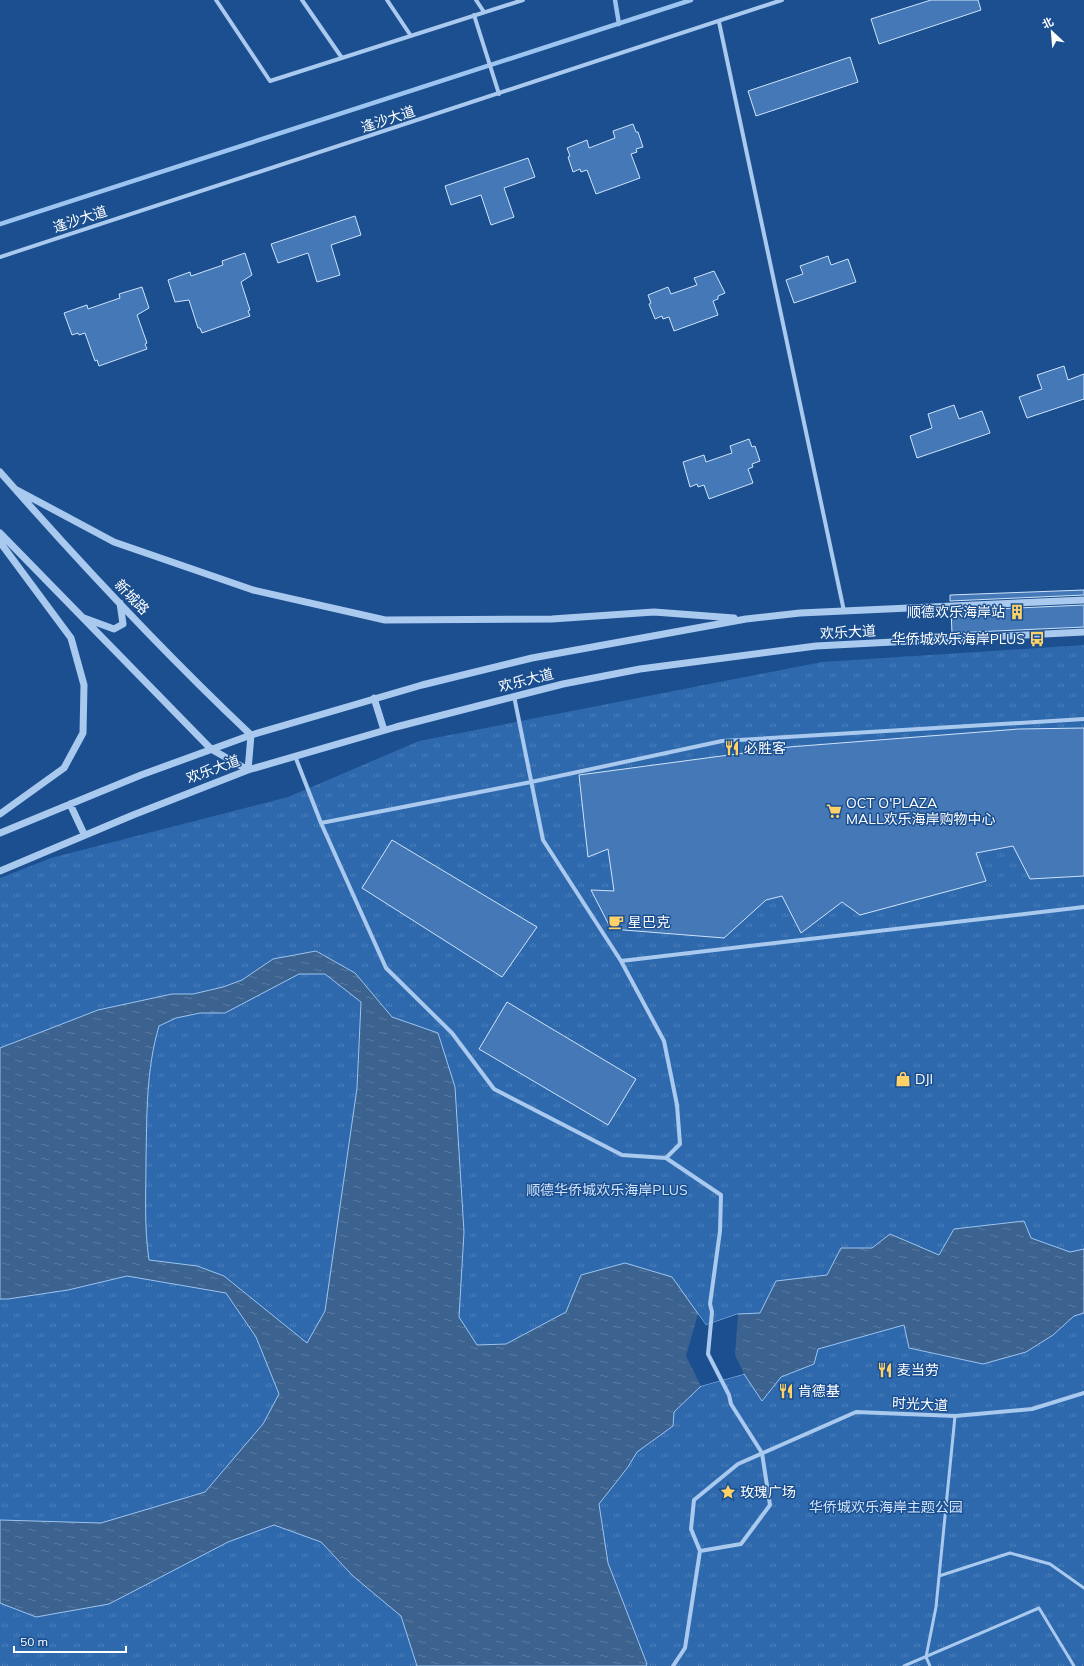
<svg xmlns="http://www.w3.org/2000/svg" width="1084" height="1666" font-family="Mulish,'Noto Sans SC',sans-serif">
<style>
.park{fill:url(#park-tufts)}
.water{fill:url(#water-ripples);stroke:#9cc4f0;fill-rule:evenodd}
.pier{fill:#1b4f8f}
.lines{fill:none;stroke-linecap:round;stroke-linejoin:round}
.stream{stroke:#9cc4f0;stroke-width:4.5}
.building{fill:#4478b7;stroke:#cfe3fa}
.service{stroke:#a9c9ee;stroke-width:3}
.minor{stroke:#a9c9ee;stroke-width:4}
.tertiary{stroke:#a9c9ee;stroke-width:7}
.labels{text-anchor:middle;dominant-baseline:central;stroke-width:3;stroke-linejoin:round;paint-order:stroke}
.street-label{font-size:14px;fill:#fff;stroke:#1b4f8f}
.poi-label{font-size:14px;fill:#fff;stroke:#1b4f8f;text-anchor:start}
.park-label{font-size:14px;fill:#cfe3fa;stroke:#1b4f8f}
</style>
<defs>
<pattern id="park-tufts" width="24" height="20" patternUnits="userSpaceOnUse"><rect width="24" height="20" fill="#2e69ad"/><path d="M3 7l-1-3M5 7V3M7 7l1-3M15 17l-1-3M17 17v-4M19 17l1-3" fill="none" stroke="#4d80b9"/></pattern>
<pattern id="water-ripples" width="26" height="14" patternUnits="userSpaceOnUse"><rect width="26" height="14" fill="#3c6290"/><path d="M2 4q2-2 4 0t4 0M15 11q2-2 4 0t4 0" fill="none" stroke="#597aa1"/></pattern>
</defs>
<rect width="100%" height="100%" fill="#1b4f8f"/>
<path class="park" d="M1084,645V1666H0V878L51,858L288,797L419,741L822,662Z"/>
<path class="water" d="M316,951L355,973L392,1017L438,1033L455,1087L464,1232L459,1317L477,1345L506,1344L566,1312L581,1275L625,1263L672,1277L706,1325L738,1314L760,1313L776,1281L827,1275L841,1248H872L890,1234L939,1255L954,1229L1024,1221L1031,1238L1070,1252L1084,1249V1313L1074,1316L1053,1335L1026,1352L983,1364L909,1348L904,1325L818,1349L814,1364L781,1377L762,1401L744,1374L701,1386L674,1412L673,1426L637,1452L628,1467L599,1504L608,1563L647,1664L646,1666H417L401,1616L353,1576L321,1542L274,1525L228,1542L109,1604L36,1617L0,1603V1520L101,1523L205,1492L263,1424L279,1394L256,1337L226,1293L127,1276L68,1290L8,1299H0V1048L98,1010L172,994H193L223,987L242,980L273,959ZM299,974H325L361,1002L357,1088L325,1311L307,1343L224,1276L197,1266L149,1260C144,1226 146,1193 146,1159C147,1114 146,1070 159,1026L176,1018L200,1013H225Z"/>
<path class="pier" d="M698,1314L706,1325L738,1314L735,1355L744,1374L701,1386L686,1356Z"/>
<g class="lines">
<path class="stream" d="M615,0L619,24
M0,224L691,0"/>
</g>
<path class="building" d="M931,0H978L981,10L879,44L871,19Z
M850,57L858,82L756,116L748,91Z
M633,124L636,132H638L643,147L636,149L637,152L631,154L640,178L596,194L587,170L581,172L580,169L573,172L568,157L570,156L567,148L587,140L589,148L615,138L613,131Z
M528,158L535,177L504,188L514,217L491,225L481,195L451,205L445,186Z
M355,216L361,235L331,245L340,275L317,282L308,253L278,263L271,244Z
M245,253L252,275L241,282L250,310L248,311L250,316L202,333L200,328H198L189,300L175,302L168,280L190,272L191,276L223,265L222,261Z
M828,256L831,265L848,259L856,282L794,303L786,280L803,274L800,266Z
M714,271L725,293L718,296V299L713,301L718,315L674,331L669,317L663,319L662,316L655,319L649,304L651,303L648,295L668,287L671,294L697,285L694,278Z
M142,287L149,308L137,315L147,343L145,344L147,349L99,366L97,360L95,361L85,333L79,335L78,333L72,335L64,313L87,305L88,309L120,298L119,294Z
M1064,366L1068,380L1084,374V399L1027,418L1019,397L1042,389L1037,375Z
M954,405L959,419L982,411L990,433L917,458L910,436L932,428L928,414Z
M749,439L752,447L755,446L760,461L752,464L753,467L748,469L753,483L709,499L704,485L698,487L697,484L690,487L683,462L704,455L706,462L732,453L730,446Z
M1084,590V595L950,601V595Z
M1084,605V627L952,633L951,611Z
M1084,728V876L1030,879L1013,846L976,853L986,881L860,915L842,902L801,933L782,896L766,900L724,938L611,929L591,890L614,891L608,849L588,857L579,775L789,747L1019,729Z
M392,840L537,927L502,977L362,888Z
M507,1002L636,1079L608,1125L479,1049Z"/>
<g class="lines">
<path class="service" d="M939,1576L1010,1553L1050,1564L1084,1588
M904,1666L1039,1608L1074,1666
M930,1666L926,1657L936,1607L955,1416"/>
<path class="minor" d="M216,0L270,81L523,0
M302,0L342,58
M387,0L411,36
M476,0L484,12
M474,15L499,94
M719,22L844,611
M0,257L782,0
M295,756L321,823L386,968L452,1033L494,1089L622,1155L666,1158L680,1144L677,1105L664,1041L621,961L543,840L514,696
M321,823L531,782L722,741L1084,719
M621,961L1084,907
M666,1158L721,1195L720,1231L710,1304L712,1312L708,1354L729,1395L731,1404L762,1453L770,1505L741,1544L700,1551
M673,1666L685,1648L700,1551L691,1529L694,1500L738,1464L856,1412L955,1416L1032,1409L1084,1393"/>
<path class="tertiary" d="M0,472C80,563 163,652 251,735L248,770L211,749L0,533
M15,489L114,542L253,590L385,620L552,619L654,612L734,618
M0,542L71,638L84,685L83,733L64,768L0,814
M84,618L114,629L123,624L120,603
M374,698L384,730
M70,804L84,834
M0,833L141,775L251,735L422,685L532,658L746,619L800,613L1084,600
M0,871L133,815L248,770L396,727L563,684L640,669L816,646L1084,632"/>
</g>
<defs>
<g id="building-bare" transform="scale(1.2)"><path d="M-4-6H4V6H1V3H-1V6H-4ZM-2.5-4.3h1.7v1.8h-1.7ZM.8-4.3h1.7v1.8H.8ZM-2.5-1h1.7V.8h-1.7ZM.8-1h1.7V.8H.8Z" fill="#ffd166" stroke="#1b4f8f" stroke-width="2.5" paint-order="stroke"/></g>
<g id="bus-bare" transform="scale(1.2)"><path d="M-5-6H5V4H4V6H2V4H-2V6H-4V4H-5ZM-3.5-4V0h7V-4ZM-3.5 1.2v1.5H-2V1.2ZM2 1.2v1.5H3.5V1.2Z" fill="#ffd166" stroke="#1b4f8f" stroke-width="2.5" paint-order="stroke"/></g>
<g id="restaurant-bare" transform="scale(1.2)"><path d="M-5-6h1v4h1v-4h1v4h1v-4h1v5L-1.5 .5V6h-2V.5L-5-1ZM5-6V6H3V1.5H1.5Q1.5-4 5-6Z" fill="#ffd166" stroke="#1b4f8f" stroke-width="2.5" paint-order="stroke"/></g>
<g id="supermarket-bare" transform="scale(1.2)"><path d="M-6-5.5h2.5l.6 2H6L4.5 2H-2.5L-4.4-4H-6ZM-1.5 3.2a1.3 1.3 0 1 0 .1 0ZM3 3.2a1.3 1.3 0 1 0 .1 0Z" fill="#ffd166" stroke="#1b4f8f" stroke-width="2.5" paint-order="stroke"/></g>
<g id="cafe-bare" transform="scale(1.2)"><path d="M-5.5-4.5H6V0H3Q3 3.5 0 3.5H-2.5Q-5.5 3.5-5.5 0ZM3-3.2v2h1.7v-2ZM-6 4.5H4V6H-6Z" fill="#ffd166" stroke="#1b4f8f" stroke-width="2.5" paint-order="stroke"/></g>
<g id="shop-bare" transform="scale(1.2)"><path d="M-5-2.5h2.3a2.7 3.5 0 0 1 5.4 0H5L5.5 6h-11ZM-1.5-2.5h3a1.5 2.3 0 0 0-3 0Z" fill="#ffd166" stroke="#1b4f8f" stroke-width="2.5" paint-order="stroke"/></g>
<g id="sight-bare" transform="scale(1.2)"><path d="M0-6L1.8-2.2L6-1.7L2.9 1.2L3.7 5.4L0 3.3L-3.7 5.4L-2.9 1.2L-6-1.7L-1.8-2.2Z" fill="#ffd166" stroke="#1b4f8f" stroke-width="2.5" paint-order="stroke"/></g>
</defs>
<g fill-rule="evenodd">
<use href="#building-bare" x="1017" y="612"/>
<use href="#bus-bare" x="1037" y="639"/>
<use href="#restaurant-bare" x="732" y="748"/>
<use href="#supermarket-bare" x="834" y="811"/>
<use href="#cafe-bare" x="616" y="922"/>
<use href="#shop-bare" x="903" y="1079"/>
<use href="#restaurant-bare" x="885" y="1370"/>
<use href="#restaurant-bare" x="786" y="1391"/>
<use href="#sight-bare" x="728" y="1492"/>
</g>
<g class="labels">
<g class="street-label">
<text transform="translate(388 119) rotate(-18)">逢沙大道</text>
<text transform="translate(80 219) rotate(-18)">逢沙大道</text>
<text transform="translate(132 597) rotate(46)">新城路</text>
<text transform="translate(848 632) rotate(-3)">欢乐大道</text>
<text transform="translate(526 680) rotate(-14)">欢乐大道</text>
<text transform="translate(213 769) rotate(-20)">欢乐大道</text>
<text transform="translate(920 1404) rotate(3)">时光大道</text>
</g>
<g class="poi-label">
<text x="1005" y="612" text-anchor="end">顺德欢乐海岸站</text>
<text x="1025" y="639" text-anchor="end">华侨城欢乐海岸PLUS</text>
<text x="744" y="748">必胜客</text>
<text x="846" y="803">OCT O'PLAZA<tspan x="846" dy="16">MALL欢乐海岸购物中心</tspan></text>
<text x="628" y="922">星巴克</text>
<text x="915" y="1079">DJI</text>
<text x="897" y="1370">麦当劳</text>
<text x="798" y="1391">肯德基</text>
<text x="740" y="1492">玫瑰广场</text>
</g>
<g class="park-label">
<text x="607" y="1190">顺德华侨城欢乐海岸PLUS</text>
<text x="886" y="1507">华侨城欢乐海岸主题公园</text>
</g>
</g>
<g transform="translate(1052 32) rotate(334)" stroke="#1b4f8f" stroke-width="3" paint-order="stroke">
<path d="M0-3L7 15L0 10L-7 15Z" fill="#ffffff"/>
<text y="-6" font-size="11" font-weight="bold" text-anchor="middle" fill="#ffffff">北</text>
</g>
<path d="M14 1646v6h112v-6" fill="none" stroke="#ffffff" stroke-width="2"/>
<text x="20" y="1646" font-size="12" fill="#ffffff" stroke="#1b4f8f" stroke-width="3" paint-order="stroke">50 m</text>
</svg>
